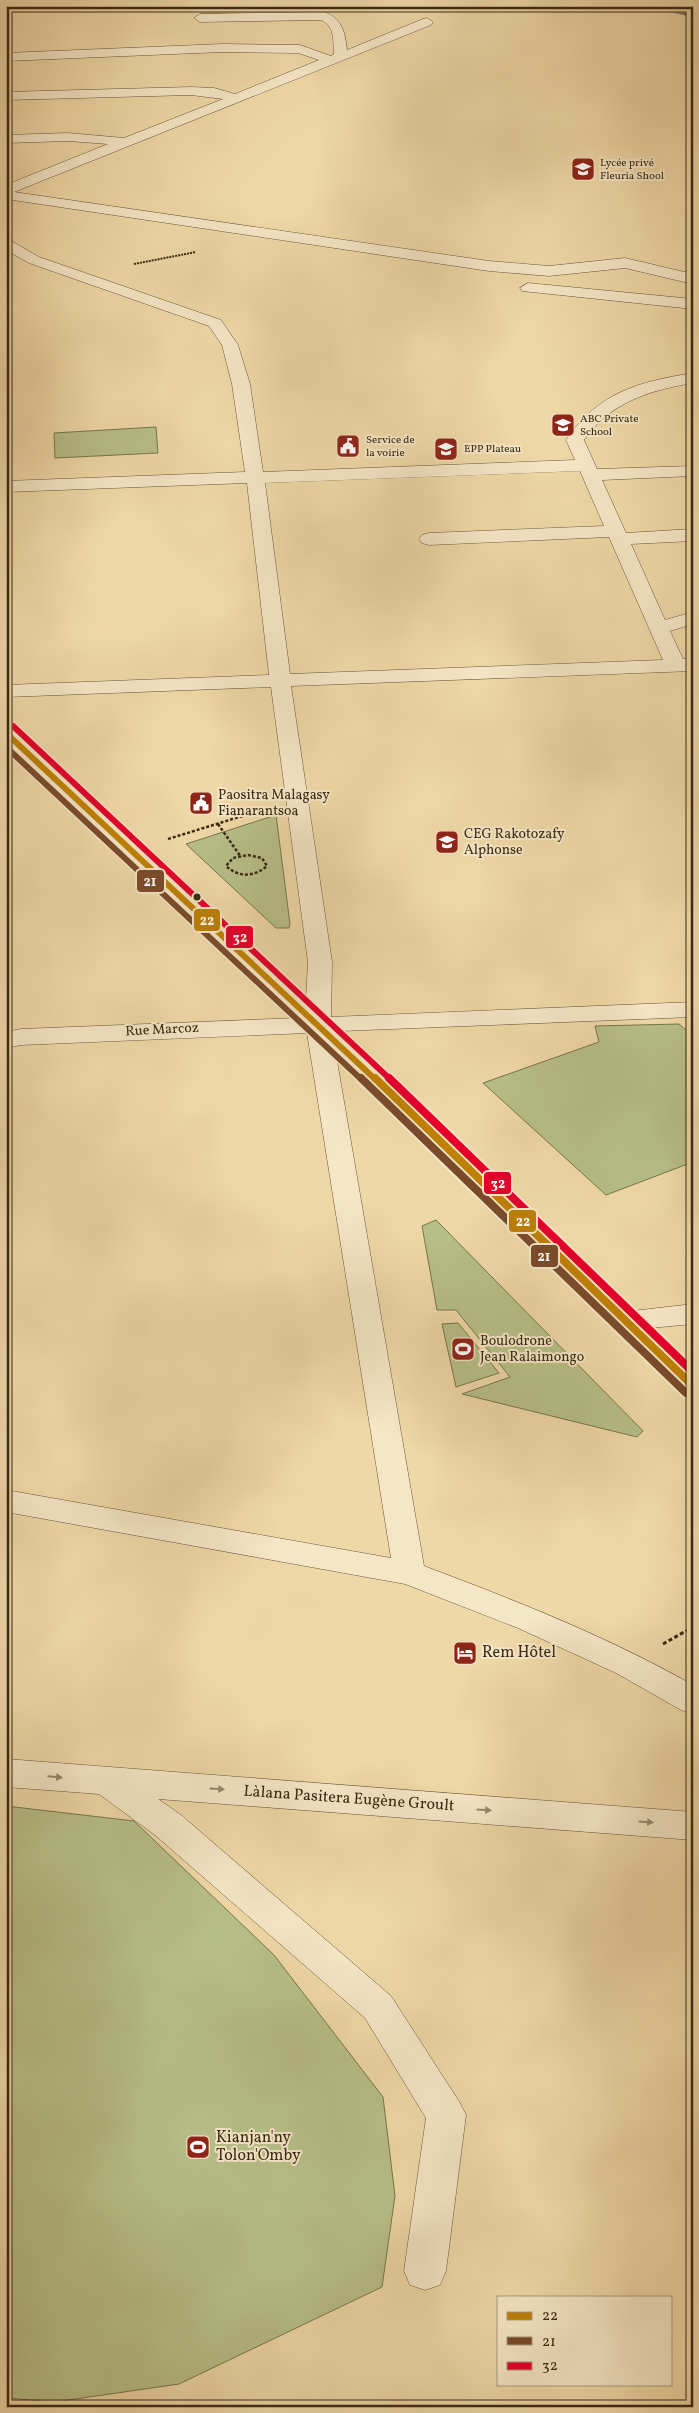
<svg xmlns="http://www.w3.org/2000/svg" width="699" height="2413" font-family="Vollkorn,serif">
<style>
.green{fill:#b7bf88;stroke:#78744e}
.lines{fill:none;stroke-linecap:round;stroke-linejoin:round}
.stream{fill:#73806c;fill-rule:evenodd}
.minor-casing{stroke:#665539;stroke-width:1}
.path-far2{stroke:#392914;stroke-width:2;stroke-dasharray:2 1;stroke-linecap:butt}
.path-far1{stroke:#392914;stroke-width:2.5;stroke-dasharray:3 2;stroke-linecap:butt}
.path{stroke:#392914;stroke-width:3;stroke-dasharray:4 2.5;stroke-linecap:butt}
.minor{fill:#f5e6c6;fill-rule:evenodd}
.bus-1-far1-casing{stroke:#f5e6c6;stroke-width:9}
.bus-1-casing{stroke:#f5e6c6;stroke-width:12}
.bus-2-far1-casing{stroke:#f5e6c6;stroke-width:9}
.bus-2-casing{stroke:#f5e6c6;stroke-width:12}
.bus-3-far1-casing{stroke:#f5e6c6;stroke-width:9}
.bus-3-casing{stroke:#f5e6c6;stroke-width:12}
.bus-1-far1{stroke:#be8006;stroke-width:6}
.bus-1{stroke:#be8006;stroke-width:8}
.bus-2-far1{stroke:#7a4b2a;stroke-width:6}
.bus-2{stroke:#7a4b2a;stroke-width:8}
.bus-3-far1{stroke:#e4002b;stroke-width:6}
.bus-3{stroke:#e4002b;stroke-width:8}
.oneway{fill:#97886d}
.bus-dot{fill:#392914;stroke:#f5e6c6;stroke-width:2}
.labels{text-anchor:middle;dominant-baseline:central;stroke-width:4;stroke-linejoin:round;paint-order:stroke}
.far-poi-label{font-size:11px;fill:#392914;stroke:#f5e6c6;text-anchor:start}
.poi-label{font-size:14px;fill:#392914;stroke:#f5e6c6;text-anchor:start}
.street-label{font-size:14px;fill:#392914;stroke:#f5e6c6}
.near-poi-label{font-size:16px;fill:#392914;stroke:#f5e6c6;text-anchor:start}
.near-street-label{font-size:16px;fill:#392914;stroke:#f5e6c6}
.line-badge{stroke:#f5e6c6;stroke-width:2}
.badge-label{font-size:14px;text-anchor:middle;font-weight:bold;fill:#fff}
</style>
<rect width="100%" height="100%" fill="#efd8a7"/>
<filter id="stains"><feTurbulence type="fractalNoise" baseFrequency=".004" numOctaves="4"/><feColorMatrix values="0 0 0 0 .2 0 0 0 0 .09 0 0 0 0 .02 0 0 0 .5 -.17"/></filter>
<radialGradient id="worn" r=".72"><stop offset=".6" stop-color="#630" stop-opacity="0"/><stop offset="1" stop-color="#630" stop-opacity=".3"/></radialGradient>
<path class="green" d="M156,427L158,453L55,458L54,433Z
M276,815L290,924L289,928H276L186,844Z
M679,1024L693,1036V1162L606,1195L483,1083L599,1042L595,1026Z
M436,1220L643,1431L637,1437L462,1394L510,1377L456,1310H437L422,1226Z
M458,1323L499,1373L456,1387L442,1324Z
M6,1806L134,1821L274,1955L383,2097L395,2196L382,2287L179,2384L55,2402L6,2398Z"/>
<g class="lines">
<path class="stream" d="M641,6H654L693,13V17Z"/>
<g class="minor-casing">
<path id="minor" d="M323,12C342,17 345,32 347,50L423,19L427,18L433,22L431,25L14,192L489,261L549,266L625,258L693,274V284L625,268L549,276L489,271L6,199V185L108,144L68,141L6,143V135L68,133L124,138L223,99L191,95L6,100V92L191,87L214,88L235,94L319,60L298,53L222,52L6,61V53L222,44L300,45L331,56L334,54C333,41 335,26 321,20L200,22L194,18L200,14Z
M6,238L39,257L221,320L238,345L250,384L263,472L575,460L566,440C599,392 638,382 693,373V383C650,390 609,403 584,440L597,469L693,466V476L602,480L626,533L693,529V541L631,544L665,620L693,612V624L670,631L683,659H693V671L291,686L332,962L331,1017L693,1002V1017L341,1031L632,1311L693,1304V1324L650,1328L693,1368V1396L682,1393L336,1055L424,1566C517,1601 606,1636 693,1685V1714L681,1710L616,1673L518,1628L405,1584L6,1512V1490L391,1558L307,1033L21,1045L6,1048V1032L21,1029L298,1018L6,745V727L14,728L306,999L308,962L271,687L6,697V685L269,675L247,483L6,492V481L245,472L232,384L222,345L209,326L29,263L6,250ZM580,471L604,526L429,533L422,535L419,539L422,543L429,545L609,537L663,660L290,674L265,483Z
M528,283L693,299V309L522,291L520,288Z
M6,1759L693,1812V1840L158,1799L181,1815L391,1996L460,2103L466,2115L446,2271L440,2285L425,2290L410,2285L404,2271L426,2118L365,2018L155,1835L99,1794L6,1787Z"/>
</g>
<path class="path-far2" d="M450,11L460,6
M134,264L196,252"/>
<path class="path-far1" d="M218,824L241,857
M168,839L265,809
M248,855L262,858L267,866C254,877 239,878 226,866L233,858Z"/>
<path class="path" d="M663,1644L693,1627"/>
<use href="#minor" class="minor"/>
<g class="bus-1-far1-casing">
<path id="bus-1-far1" d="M6,733L376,1080"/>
</g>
<g class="bus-1-casing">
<path id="bus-1" d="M375,1078L693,1386"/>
</g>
<g class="bus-2-far1-casing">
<path id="bus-2-far1" d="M6,747L362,1080"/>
</g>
<g class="bus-2-casing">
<path id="bus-2" d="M361,1078L686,1393"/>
</g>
<g class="bus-3-far1-casing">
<path id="bus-3-far1" d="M13,726L391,1080"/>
</g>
<g class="bus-3-casing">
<path id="bus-3" d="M389,1078L693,1372"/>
</g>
<use href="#bus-1-far1" class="bus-1-far1"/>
<use href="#bus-1" class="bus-1"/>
<use href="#bus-2-far1" class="bus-2-far1"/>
<use href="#bus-2" class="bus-2"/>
<use href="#bus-3-far1" class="bus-3-far1"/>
<use href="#bus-3" class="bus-3"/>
</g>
<defs><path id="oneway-solid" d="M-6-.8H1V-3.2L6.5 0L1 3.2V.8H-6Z" transform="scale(1.25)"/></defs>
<g class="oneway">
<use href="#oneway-solid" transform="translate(55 1777) rotate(5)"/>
<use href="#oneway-solid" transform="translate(217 1789) rotate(4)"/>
<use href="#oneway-solid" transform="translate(484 1810) rotate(4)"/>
<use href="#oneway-solid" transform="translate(646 1822) rotate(4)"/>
</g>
<defs>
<g id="school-square" transform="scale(1.25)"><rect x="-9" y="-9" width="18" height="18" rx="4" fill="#8f2418" stroke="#f5e6c6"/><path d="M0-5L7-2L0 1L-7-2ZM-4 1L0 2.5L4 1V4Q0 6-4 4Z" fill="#fff"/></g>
<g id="civic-square" transform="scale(1.25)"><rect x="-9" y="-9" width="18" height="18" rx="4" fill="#8f2418" stroke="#f5e6c6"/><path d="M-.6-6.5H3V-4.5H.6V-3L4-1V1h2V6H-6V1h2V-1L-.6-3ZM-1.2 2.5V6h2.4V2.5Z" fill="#fff"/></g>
<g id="stadium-square" transform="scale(1.25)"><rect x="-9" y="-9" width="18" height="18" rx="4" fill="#8f2418" stroke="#f5e6c6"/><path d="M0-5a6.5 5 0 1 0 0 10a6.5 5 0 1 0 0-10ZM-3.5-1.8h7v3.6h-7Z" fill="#fff"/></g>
<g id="hotel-square" transform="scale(1.25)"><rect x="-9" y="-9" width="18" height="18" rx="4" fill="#8f2418" stroke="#f5e6c6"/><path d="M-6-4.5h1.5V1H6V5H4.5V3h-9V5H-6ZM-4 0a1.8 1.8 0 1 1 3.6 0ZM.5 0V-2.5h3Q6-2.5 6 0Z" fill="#fff"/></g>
</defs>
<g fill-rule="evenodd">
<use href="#school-square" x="583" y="169"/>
<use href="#school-square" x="563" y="425"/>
<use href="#civic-square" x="348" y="446"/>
<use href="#school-square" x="446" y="449"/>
<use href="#civic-square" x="201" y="803"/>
<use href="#school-square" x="447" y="842"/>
<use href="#stadium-square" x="463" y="1349"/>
<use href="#hotel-square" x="465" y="1653"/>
<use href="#stadium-square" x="198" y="2147"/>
</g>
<circle class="bus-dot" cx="197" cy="897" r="4.5"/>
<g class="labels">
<g class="far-poi-label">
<text x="600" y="163">Lycée privé<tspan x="600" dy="13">Fleuria Shool</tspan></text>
<text x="580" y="419">ABC Private<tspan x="580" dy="13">School</tspan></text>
<text x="366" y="440">Service de<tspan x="366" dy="13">la voirie</tspan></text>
<text x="464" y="449">EPP Plateau</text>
</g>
<g class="poi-label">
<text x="218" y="795">Paositra Malagasy<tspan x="218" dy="16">Fianarantsoa</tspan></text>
<text x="464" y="834">CEG Rakotozafy<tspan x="464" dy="16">Alphonse</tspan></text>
<text x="480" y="1341">Boulodrone<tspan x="480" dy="16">Jean Ralaimongo</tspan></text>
</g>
<g class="street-label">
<text transform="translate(162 1030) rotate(-3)">Rue Marcoz</text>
</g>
<g class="near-poi-label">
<text x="482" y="1653">Rem Hôtel</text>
<text x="216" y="2138">Kianjan'ny<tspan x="216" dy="18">Tolon'Omby</tspan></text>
</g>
<g class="near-street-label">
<text transform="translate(349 1799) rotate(4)">Làlana Pasitera Eugène Groult</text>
</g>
</g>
<g class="line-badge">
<rect x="136" y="869" width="29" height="24" rx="5" fill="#7a4b2a"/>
<rect x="193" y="908" width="28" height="24" rx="5" fill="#be8006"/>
<rect x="225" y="925" width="29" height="24" rx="5" fill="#e4002b"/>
<rect x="483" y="1171" width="29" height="24" rx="5" fill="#e4002b"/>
<rect x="508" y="1209" width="29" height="24" rx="5" fill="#be8006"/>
<rect x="530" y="1244" width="29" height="24" rx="5" fill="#7a4b2a"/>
</g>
<g class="badge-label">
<text x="150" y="886">21</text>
<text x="207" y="925">22</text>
<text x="240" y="942">32</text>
<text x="498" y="1188">32</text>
<text x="523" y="1226">22</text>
<text x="544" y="1261">21</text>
</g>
<rect width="699" height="2413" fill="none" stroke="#efd8a7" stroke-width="25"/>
<rect x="8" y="8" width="684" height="2398" fill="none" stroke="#392914" stroke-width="2.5"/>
<rect x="12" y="12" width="674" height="2388" fill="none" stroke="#392914"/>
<rect x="497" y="2296" width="175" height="90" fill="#f5e6c6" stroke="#aa9a7f"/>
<rect x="507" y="2312" width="25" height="8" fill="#be8006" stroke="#aa9a7f"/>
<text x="542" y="2320" font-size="15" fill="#392914">22</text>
<rect x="507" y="2337" width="25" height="8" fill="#7a4b2a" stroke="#aa9a7f"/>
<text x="542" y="2346" font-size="15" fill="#392914">21</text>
<rect x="507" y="2362" width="25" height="8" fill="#e4002b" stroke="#aa9a7f"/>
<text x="542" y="2370" font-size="15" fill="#392914">32</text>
<rect width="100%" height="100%" filter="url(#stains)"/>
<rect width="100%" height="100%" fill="url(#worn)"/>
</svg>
